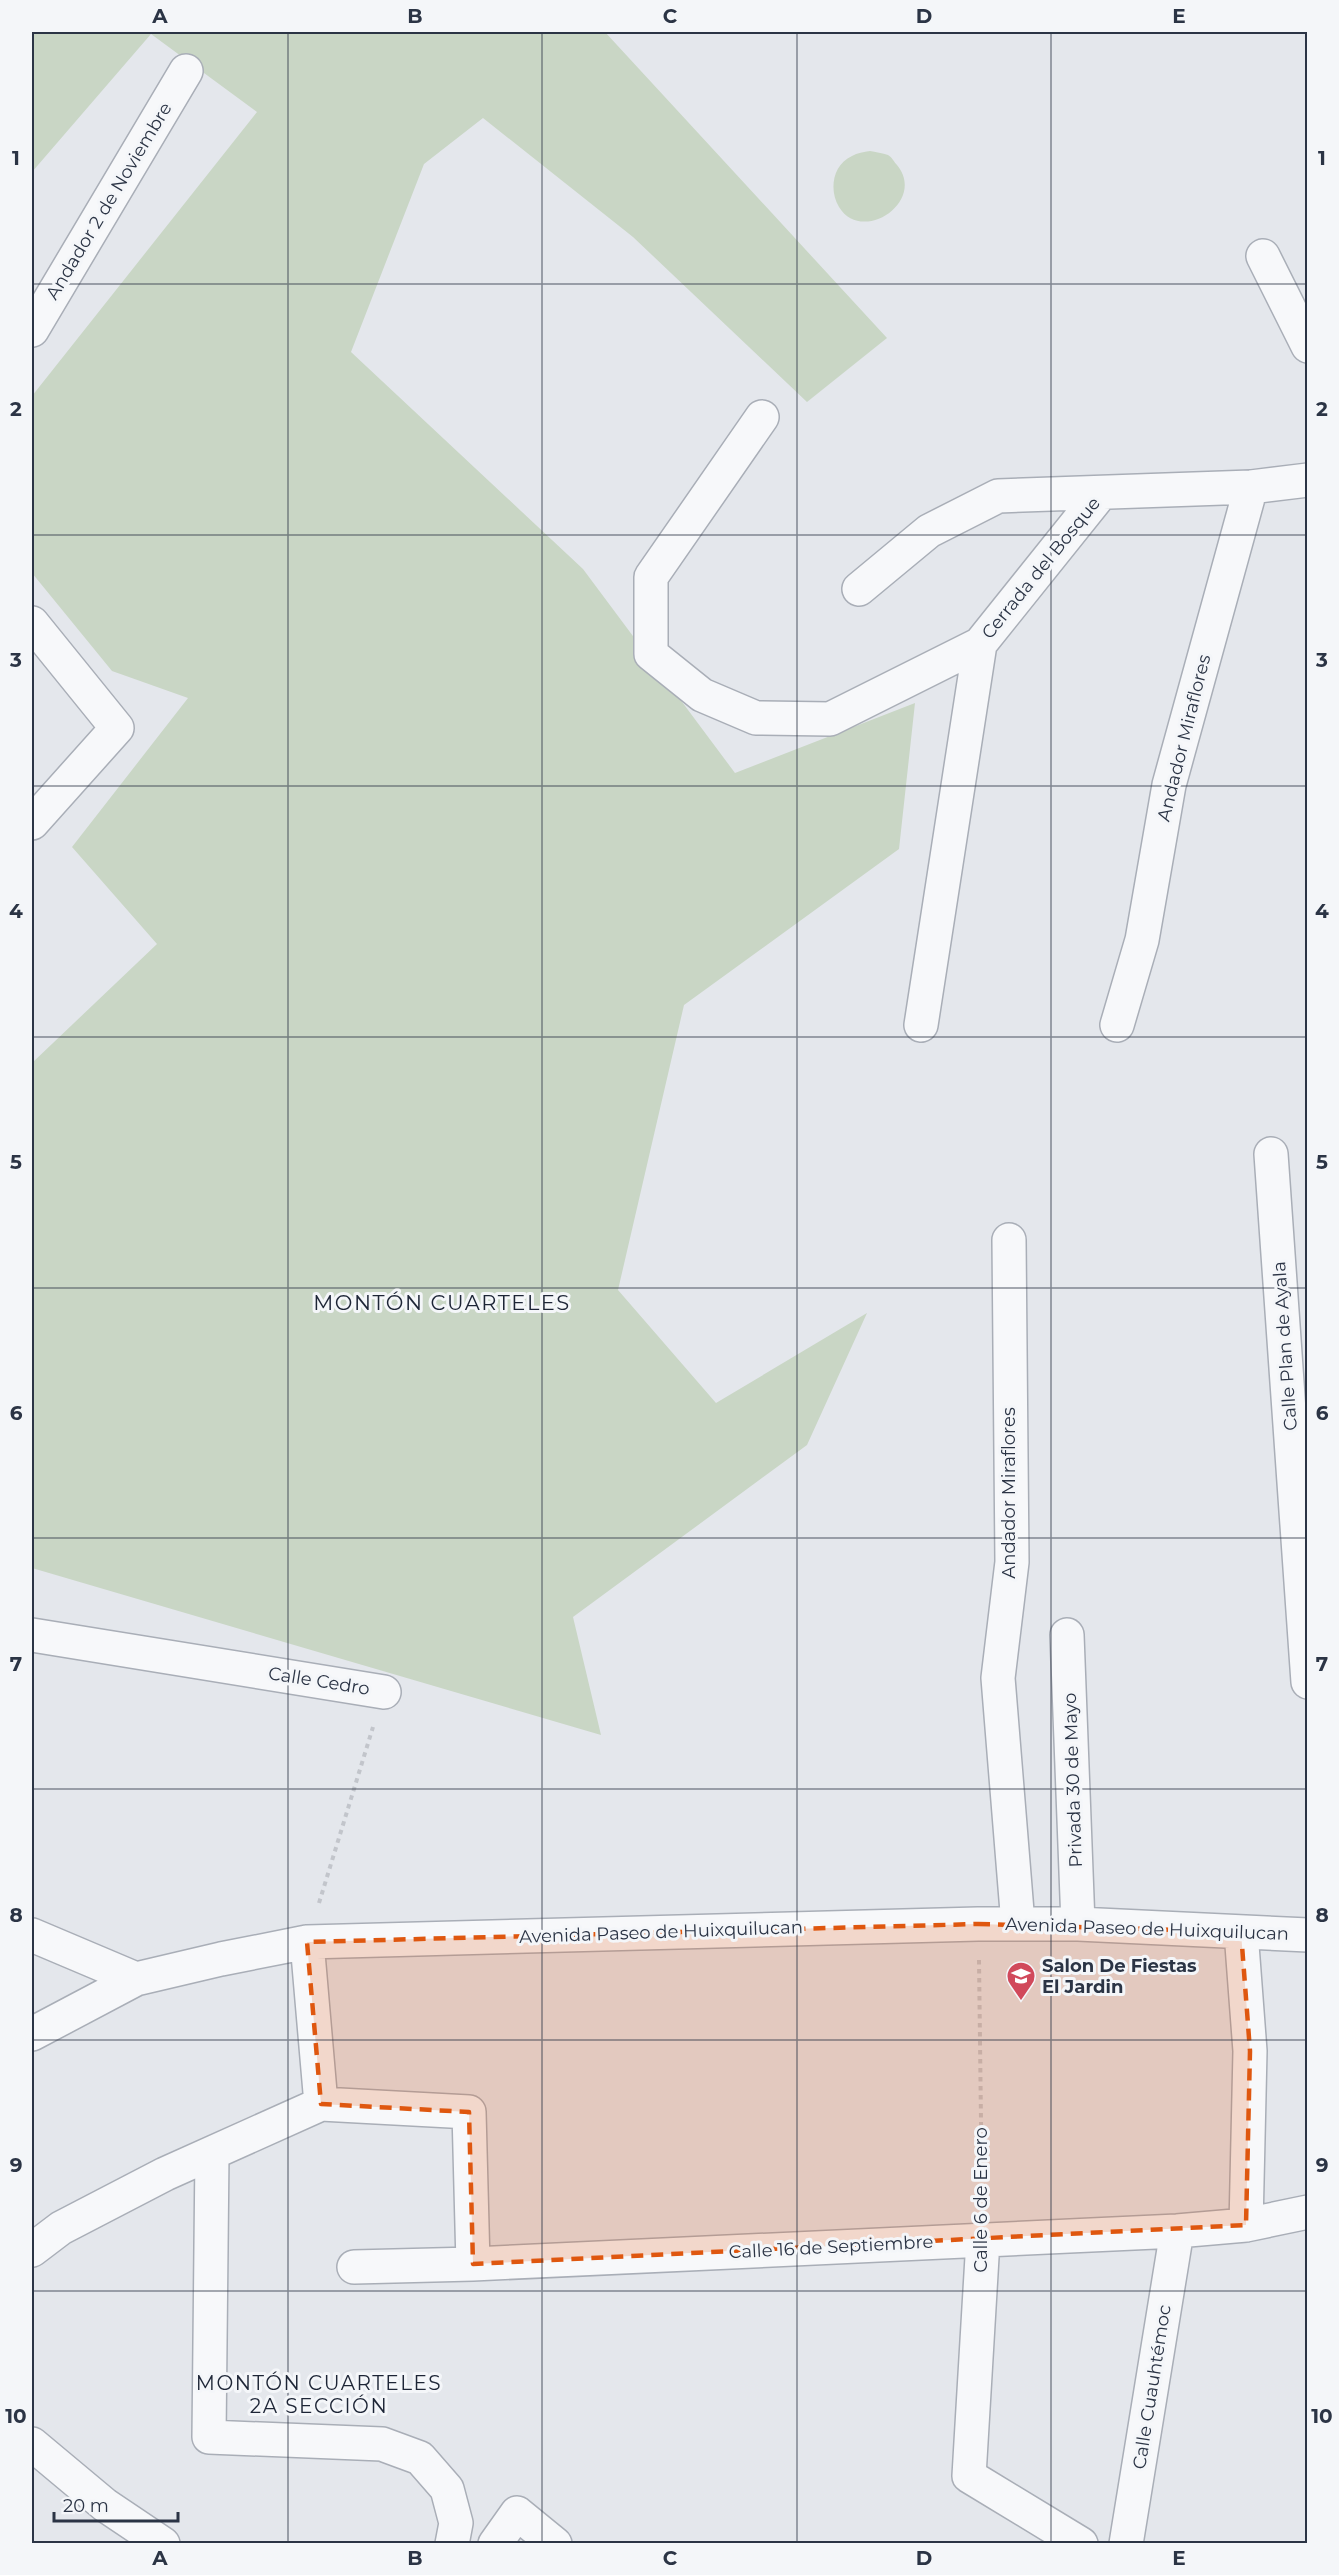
<svg xmlns="http://www.w3.org/2000/svg" width="1339" height="2575" font-family="Montserrat,sans-serif">
<style>
.green{fill:#c9d6c5}
.lines{fill:none;stroke-linecap:round;stroke-linejoin:round}
.minor-casing{stroke:#a9aeb7;stroke-width:36}
.path{stroke:#c2c5cb;stroke-width:4;stroke-dasharray:4.5 4.5;stroke-linecap:butt}
.minor{stroke:#f7f8fa;stroke-width:33}
.marked{fill:#df570f;fill-opacity:0.2;stroke:#df570f;stroke-width:4.5;stroke-dasharray:12 8;stroke-linejoin:round}
.grid{fill:none;stroke:#2b3445;stroke-width:1.5;stroke-opacity:0.55}
.labels{text-anchor:middle;dominant-baseline:central;stroke-width:6;stroke-linejoin:round;paint-order:stroke}
.street-label{font-size:18px;fill:#2b3445;stroke:#f4f6f9}
.poi-label{font-size:18px;font-weight:bold;fill:#2b3445;stroke:#f4f6f9;text-anchor:start}
.neighbourhood-label{font-size:20px;letter-spacing:1.5px;fill:#1d2536;stroke:#f4f6f9}
.quarter-label{font-size:21px;letter-spacing:1.5px;fill:#1d2536;stroke:#f4f6f9}
.neatline{fill:none;stroke:#2b3445;stroke-width:2}
.grid-label{font-size:20px;text-anchor:middle;font-weight:bold;fill:#2b3445}
</style>
<rect width="100%" height="100%" fill="#e4e7ec"/>
<path class="green" d="M32,32H605L887,338L807,402L633,237L483,118L424,164L351,352L583,569L735,773L915,703L899,849L684,1005L618,1290L716,1403L867,1313L807,1445L573,1617L601,1735L32,1568V1063L157,944L72,847L188,698L112,671L32,573V396L257,112L151,34L32,172Z
M870,151C875,152 883,153 888,155C892,157 894,162 897,165C927,201 862,245 839,207C829,191 832,165 852,156C857,153 864,152 870,151Z"/>
<g class="lines">
<g class="minor-casing">
<path id="minor" d="M1263,256L1308,346
M32,330L186,71
M762,417L651,577V654L702,695L756,718L830,719L980,644L1101,493
M859,589L929,531L998,496L1251,487L1308,480
M32,623L117,728L32,823
M921,1025L980,644
M1117,1025L1142,940L1169,785L1251,487
M1271,1154L1308,1682
M1009,1240L1012,1562L998,1678L1018,1924
M32,1635L384,1692
M1067,1635L1078,1924
M1241,1932L1250,2051L1246,2225
M32,1935L136,1979
M307,1942L321,2104
M32,2034L136,1979L221,1959L307,1942L978,1924H1078L1308,1935
M212,2153L209,2437L382,2444L420,2458L447,2489L456,2523L452,2544
M983,2240L969,2476L1081,2544
M32,2250L61,2228L165,2174L321,2104L469,2112L473,2264
M354,2267L473,2264L1177,2231L1246,2225L1308,2212
M32,2444L105,2505L163,2544
M495,2544L517,2513L555,2544
M1126,2544L1177,2231"/>
</g>
<path class="path" d="M319,1903L373,1727
M979,1960L982,2202"/>
<use href="#minor" class="minor"/>
</g>
<path class="marked" d="M978,1924L1241,1932L1250,2051L1246,2225L473,2264L469,2112L321,2104L307,1942Z"/>
<path class="grid" d="M288,32V2544M542,32V2544M797,32V2544M1051,32V2544M32,284H1308M32,535H1308M32,786H1308M32,1037H1308M32,1288H1308M32,1538H1308M32,1789H1308M32,2040H1308M32,2291H1308"/>
<defs>
<g id="university-pin" transform="scale(1.5)"><path d="M0 17L-7.5 6A9.5 9.5 0 1 1 7.5 6Z" fill="#d1495b" stroke="#f4f6f9"/><path d="M0-5L7-2L0 1L-7-2ZM-4 1L0 2.5L4 1V4Q0 6-4 4Z" fill="#fff"/></g>
</defs>
<g fill-rule="evenodd">
<use href="#university-pin" x="1021" y="1976"/>
</g>
<g class="labels">
<g class="street-label">
<text transform="translate(109 201) rotate(-59)">Andador 2 de Noviembre</text>
<text transform="translate(1041 568) rotate(-51)">Cerrada del Bosque</text>
<text transform="translate(1184 738) rotate(-76)">Andador Miraflores</text>
<text transform="translate(1285 1346) rotate(-94)">Calle Plan de Ayala</text>
<text transform="translate(1009 1493) rotate(-90)">Andador Miraflores</text>
<text transform="translate(319 1681) rotate(9)">Calle Cedro</text>
<text transform="translate(1073 1780) rotate(-92)">Privada 30 de Mayo</text>
<text transform="translate(1147 1929) rotate(2)">Avenida Paseo de Huixquilucan</text>
<text transform="translate(661 1932) rotate(-2)">Avenida Paseo de Huixquilucan</text>
<text transform="translate(981 2200) rotate(-90)">Calle 6 de Enero</text>
<text transform="translate(831 2247) rotate(-3)">Calle 16 de Septiembre</text>
<text transform="translate(1152 2387) rotate(-81)">Calle Cuauhtémoc</text>
</g>
<g class="poi-label">
<text x="1042" y="1966">Salon De Fiestas<tspan x="1042" dy="21">El Jardin</tspan></text>
</g>
<g class="neighbourhood-label">
<text x="319" y="2383">MONTÓN CUARTELES<tspan x="319" dy="23">2A SECCIÓN</tspan></text>
</g>
<g class="quarter-label">
<text x="442" y="1302">MONTÓN CUARTELES</text>
</g>
</g>
<rect width="1339" height="2575" fill="none" stroke="#f4f6f9" stroke-width="66"/>
<path d="M54 2512v9h124v-9" fill="none" stroke="#2b3445" stroke-width="3"/>
<text x="63" y="2512" font-size="18" fill="#2b3445" stroke="#f4f6f9" stroke-width="4.5" paint-order="stroke">20 m</text>
<rect x="33" y="33" width="1273" height="2509" class="neatline"/>
<g class="grid-label">
<text x="160" y="23">A</text>
<text x="415" y="23">B</text>
<text x="670" y="23">C</text>
<text x="924" y="23">D</text>
<text x="1179" y="23">E</text>
<text x="16" y="165">1</text>
<text x="1322" y="165">1</text>
<text x="16" y="416">2</text>
<text x="1322" y="416">2</text>
<text x="16" y="667">3</text>
<text x="1322" y="667">3</text>
<text x="16" y="918">4</text>
<text x="1322" y="918">4</text>
<text x="16" y="1169">5</text>
<text x="1322" y="1169">5</text>
<text x="16" y="1420">6</text>
<text x="1322" y="1420">6</text>
<text x="16" y="1671">7</text>
<text x="1322" y="1671">7</text>
<text x="16" y="1922">8</text>
<text x="1322" y="1922">8</text>
<text x="16" y="2172">9</text>
<text x="1322" y="2172">9</text>
<text x="16" y="2423">10</text>
<text x="1322" y="2423">10</text>
<text x="160" y="2565">A</text>
<text x="415" y="2565">B</text>
<text x="670" y="2565">C</text>
<text x="924" y="2565">D</text>
<text x="1179" y="2565">E</text>
</g>
</svg>
